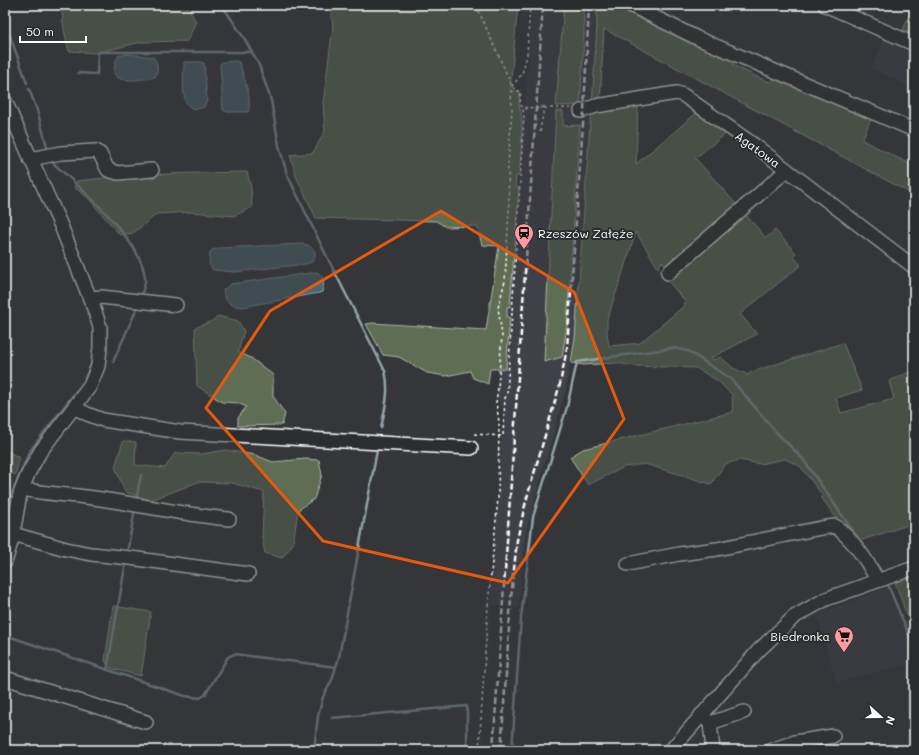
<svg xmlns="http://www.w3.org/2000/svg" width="919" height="755" font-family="Mali,sans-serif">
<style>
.built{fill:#404149}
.green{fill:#616d55;stroke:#b0b6aa}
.water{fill:#4d6772;stroke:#94a4aa}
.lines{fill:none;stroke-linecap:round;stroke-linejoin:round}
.stream{stroke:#94a4aa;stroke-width:2.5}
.minor-casing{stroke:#fff;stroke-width:16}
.path{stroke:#fff;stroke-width:1.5;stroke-dasharray:3 3;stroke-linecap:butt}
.minor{stroke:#2a2d2e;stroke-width:13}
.rail{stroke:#fff;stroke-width:2.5;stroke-dasharray:6 3;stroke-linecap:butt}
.marked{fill:none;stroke:#e8590c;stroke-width:3;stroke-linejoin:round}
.labels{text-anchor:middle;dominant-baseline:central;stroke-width:4;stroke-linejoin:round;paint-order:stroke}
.street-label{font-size:12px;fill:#fff;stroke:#2a2d2e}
.poi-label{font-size:12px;fill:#fff;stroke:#2a2d2e;text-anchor:start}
</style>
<rect width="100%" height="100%" fill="#34363a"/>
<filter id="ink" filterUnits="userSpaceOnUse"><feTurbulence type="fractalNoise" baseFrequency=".025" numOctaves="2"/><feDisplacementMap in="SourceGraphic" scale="8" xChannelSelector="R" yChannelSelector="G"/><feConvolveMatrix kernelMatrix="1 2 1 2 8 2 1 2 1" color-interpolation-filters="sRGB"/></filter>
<g filter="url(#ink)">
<path class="built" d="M532,5H597V25L575,338L566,389L533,505L525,536L519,608L491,604L503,408L496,398L512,102L525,104Z
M886,35L914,47V88L871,69Z
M887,588L914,651V662L836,683L817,614Z"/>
<path class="green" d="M61,5H187L196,22L187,41L141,42L96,53L69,51L64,30Z
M329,5H518L510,90L520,92L519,107C525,115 520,163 519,176H516L515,187L519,188L510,307H507V317L510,318L506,369H490L488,384L473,378L470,371L446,376L427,373L399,357L383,355L366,324L372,323L486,330L499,246L482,245L477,226L446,227L436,221L316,218L296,176L290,155L313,153L325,131L323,103L333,26Z
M564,5H584V37L580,105L556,106Z
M597,5H619L657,25L735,61L733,65L757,77L770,82L775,75L872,116L862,140L914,166V195L604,29L600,103L592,105L597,25Z
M913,5H914V34L903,30Z
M638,104L636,164L699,111L728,132L695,158L736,204L744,205L671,266L665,265L662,261L658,268L636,232L607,320V334L609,346L640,343L684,306L685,301L667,280L745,214L766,238L775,230L796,253L793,256L801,265L740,314L757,334L711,358L713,360L721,357L733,368L748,375L751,372L843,343L862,390L836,398L841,413L894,399L889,381L912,371L914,376V523L856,542L842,526L821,497L823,496L800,466L785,459L760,464L739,460L725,464L711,484L645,464L624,467L588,485L570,457L583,449L733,412L732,395L718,381L696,368L635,366L616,363L584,365L571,363L575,338L591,111Z
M556,111H563V126L580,125L567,326L562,357L544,362Z
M247,172L251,187L252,207L234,216L192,212L157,214L133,233L120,235L88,198L74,187L77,181C134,174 190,173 247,172Z
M218,316L238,321L244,331L238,352L251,358L273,375V396L285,414L282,425L238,426V418L246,407L238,403L222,402L197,386L195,328L212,321Z
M123,441L136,442L135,465L165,468L175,453L201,454L226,450L255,455L273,462L305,459L319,460L322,475L314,499L298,510L293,544L282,558L265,553L262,538L264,492L232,483L198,482L151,500L125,492L115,467Z
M5,450L20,458L15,475L5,470Z
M914,574V635L895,582Z
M113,606L151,612L141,676L110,668L105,661Z"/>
<path class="water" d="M128,54L153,57C158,63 159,71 155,77C146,79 124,83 117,77C111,73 116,61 118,56Z
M235,61L239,62C243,74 253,101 248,112H227L223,110L220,64L223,62Z
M184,62H200L204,63L207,100L204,107C177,118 184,78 184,62Z
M301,244L308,245L315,251V256L312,262L306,264L234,272L213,270L209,264L210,252L212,250L220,248Z
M317,272C324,275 325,285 322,292L319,293L242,307C231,306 224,302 223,290L231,284Z"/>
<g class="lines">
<path class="stream" d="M222,5L244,38L259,65L271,100L279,146L287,174L326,255L385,371C390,390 385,409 381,428
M5,22L27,83
M78,73L97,74L98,52H252
M29,89L37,110L48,150
M51,161C78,186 145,242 145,280C145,286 142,293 140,298
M113,362L138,306
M136,500L141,475
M11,507L13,491L29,452L84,381L92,362
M5,540L8,526
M127,553L135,509
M873,560L882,572
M888,585L914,647
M5,635L185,696L200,698L205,695L228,657L234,654L336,667
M107,670L126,561
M332,718L467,706V750
M184,750L186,746
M314,750L318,716L323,697L332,680L339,657L377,450
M512,750L521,618L533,517L567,407L577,362L673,348L688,351L731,379L776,432L803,459L862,544"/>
<g class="minor-casing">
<path id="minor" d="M630,5L697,38L914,130
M825,5L914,44
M5,101L61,226L93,306L100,327V348L98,366L90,386L40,452L28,474L20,494L12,539L5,562
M581,111L596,106L670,94L677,93L683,95L757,147L914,267
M30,159L61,153L96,151L100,154L108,170L118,173L152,170
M668,273L787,170
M90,298L101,297L176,305
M74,407L87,414L103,420L180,432L471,448
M22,489C43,494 65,494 86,497C134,503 181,515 229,519
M13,534L66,549L91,554L130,558L248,574
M628,564L679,554L717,549L821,528L835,526C853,540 867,560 877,580
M5,678L146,722
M701,715L710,723L713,750
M710,723L744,712
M671,750L758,651L794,617L826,599L914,568
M771,750L795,742L833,736"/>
</g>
<path class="path" d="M476,5L512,86L515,90L521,91L520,105L523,107V109
M544,108H571
M474,434L503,436L505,398L507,395L524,116L523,109H526V107L541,109V105L544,106C543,115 541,123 540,133
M479,750L488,606L498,498L499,422L496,402L498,388L502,335L498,308L505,281L509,210L508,165L512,109L511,93L512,86L522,74L527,55L530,5"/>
<use href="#minor" class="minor"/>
<path class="rail" d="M493,750L543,5
M501,750L511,598L517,540L526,501L560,384L567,348L584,110L589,5"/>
</g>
</g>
<path d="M0 0H919V755H0ZM441,211L574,292L624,419L508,583L323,541L206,408L270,311Z" fill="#34363a" fill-opacity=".55" fill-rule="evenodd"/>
<path class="marked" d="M441,211L574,292L624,419L508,583L323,541L206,408L270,311Z"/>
<defs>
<g id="station-pin" transform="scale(1)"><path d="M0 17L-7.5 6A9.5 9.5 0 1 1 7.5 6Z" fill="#ff9aa2" stroke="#2a2d2e"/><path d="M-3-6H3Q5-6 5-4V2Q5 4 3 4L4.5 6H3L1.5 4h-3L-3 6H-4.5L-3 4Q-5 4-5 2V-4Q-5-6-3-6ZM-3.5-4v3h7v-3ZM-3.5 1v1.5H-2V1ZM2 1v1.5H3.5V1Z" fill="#111"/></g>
<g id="supermarket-pin" transform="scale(1)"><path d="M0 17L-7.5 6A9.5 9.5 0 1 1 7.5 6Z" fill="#ff9aa2" stroke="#2a2d2e"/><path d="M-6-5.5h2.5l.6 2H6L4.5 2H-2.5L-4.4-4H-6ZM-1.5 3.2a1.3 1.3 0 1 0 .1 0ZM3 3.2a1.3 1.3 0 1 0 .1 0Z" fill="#111"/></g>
</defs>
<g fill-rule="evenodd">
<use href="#station-pin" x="524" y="233"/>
<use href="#supermarket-pin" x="844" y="636"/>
</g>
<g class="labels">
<g class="street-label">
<text transform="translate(758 149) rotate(36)">Agatowa</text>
</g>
<g class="poi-label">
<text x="538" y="233">Rzeszów Załęże</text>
<text x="830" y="636" text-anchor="end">Biedronka</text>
</g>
</g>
<rect width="919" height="755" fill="none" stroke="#2a2d2e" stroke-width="20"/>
<rect x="10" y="10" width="899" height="735" fill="none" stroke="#fff" stroke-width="1.5" filter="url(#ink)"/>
<g transform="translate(881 717) rotate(111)" stroke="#2a2d2e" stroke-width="3" paint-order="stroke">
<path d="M0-3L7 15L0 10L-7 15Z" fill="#ffffff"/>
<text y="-6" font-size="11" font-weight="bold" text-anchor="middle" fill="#ffffff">N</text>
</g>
<path d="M20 36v6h66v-6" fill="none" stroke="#ffffff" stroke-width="2"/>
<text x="26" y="36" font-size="12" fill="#ffffff" stroke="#2a2d2e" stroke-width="3" paint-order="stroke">50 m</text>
</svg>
